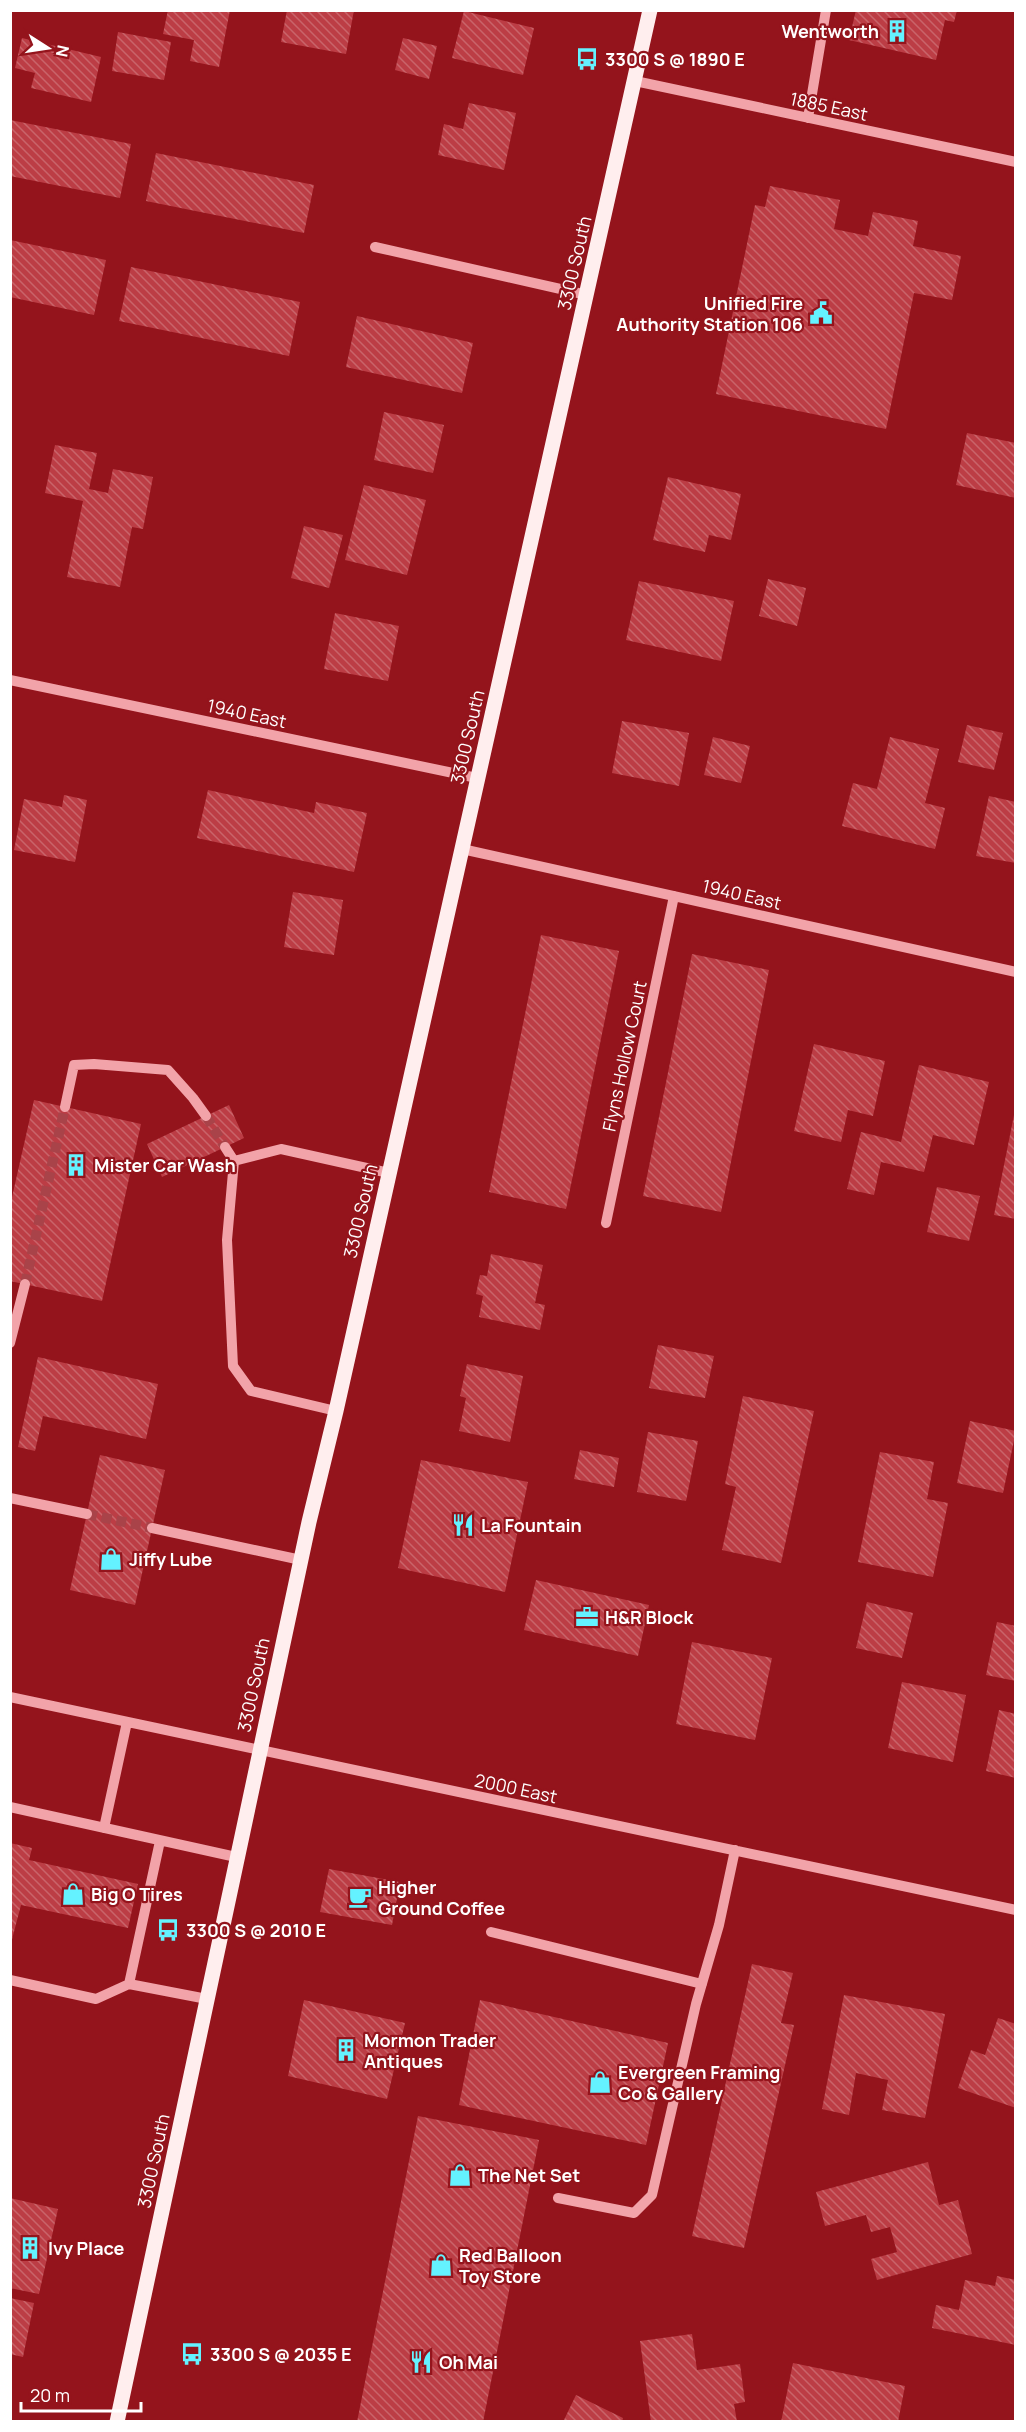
<svg xmlns="http://www.w3.org/2000/svg" width="1026" height="2432" font-family="Manrope,sans-serif">
<style>
.building{fill:url(#building-back-hatch)}
.lines{fill:none;stroke-linecap:round;stroke-linejoin:round}
.minor-tunnel{stroke:#a94349;stroke-width:10;stroke-dasharray:10 5;stroke-linecap:butt}
.minor{stroke:#f2a3a9;stroke-width:10}
.major{stroke:#fee;stroke-width:15}
.labels{text-anchor:middle;dominant-baseline:central;stroke-width:4.5;stroke-linejoin:round;paint-order:stroke}
.poi-label{font-size:18px;font-weight:bold;fill:#fff;stroke:#94141c;text-anchor:start}
.street-label{font-size:18px;fill:#fff;stroke:#94141c}
</style>
<defs>
<pattern id="building-back-hatch" width="6" height="6" patternUnits="userSpaceOnUse" patternTransform="scale(1.5)"><rect width="6" height="6" fill="#bc3d45"/><path d="M-1 5l2 2M0 0l6 6M5-1l2 2" fill="none" stroke="#c9646a"/></pattern>
</defs>
<rect width="100%" height="100%" fill="#94141c"/>
<path class="building" d="M168,10H230L219,67L190,61L194,40L163,34Z
M287,10H354L346,54L281,42Z
M856,10H957L954,22L945,20L936,60L849,40Z
M464,11L534,28L523,75L452,58Z
M118,32L171,42L164,80L112,71Z
M22,38L101,57L91,102L31,88L35,73L15,68Z
M403,38L437,46L429,79L395,70Z
M469,103L516,113L504,170L438,155L444,124L463,129Z
M10,120L131,144L120,198L10,176Z
M156,153L314,185L304,233L146,201Z
M770,186L840,200L834,229L868,236L873,212L918,221L913,246L961,256L952,300L914,293L886,429L716,394L755,205L765,207Z
M10,240L106,260L94,315L10,297Z
M131,267L300,302L289,356L119,321Z
M357,316L473,343L462,393L346,367Z
M384,412L444,425L433,473L374,460Z
M967,433L1016,443V498L956,485Z
M55,445L97,453L89,489L108,493L113,469L153,477L143,529L132,527L120,587L67,577L83,501L45,493Z
M668,477L741,494L731,540L709,535L705,552L653,540Z
M364,485L426,500L407,575L345,560Z
M304,526L343,535L329,588L291,578Z
M768,579L806,588L797,626L759,616Z
M639,581L734,601L721,661L626,640Z
M335,613L399,626L388,681L324,669Z
M622,721L689,733L679,786L612,773Z
M967,725L1003,733L994,770L958,762Z
M713,737L750,746L741,783L704,775Z
M890,737L939,749L925,803L945,808L935,849L842,826L853,783L877,789Z
M208,790L314,813L316,802L367,813L354,872L197,838Z
M64,795L87,800L75,862L14,850L24,799L62,807Z
M989,796L1016,802V863L976,856Z
M293,892L343,900L334,955L284,947Z
M541,935L619,951L566,1209L489,1192Z
M692,954L769,970L721,1212L643,1196Z
M814,1044L885,1061L873,1116L848,1110L841,1142L794,1131Z
M919,1065L989,1082L974,1145L933,1135L924,1172L881,1162L874,1195L847,1189L861,1132L901,1142Z
M34,1100L141,1124L102,1301L10,1281V1206Z
M229,1105L244,1138L162,1177L147,1144Z
M1014,1115L1016,1116V1219L994,1215Z
M937,1187L980,1196L969,1241L927,1232Z
M491,1254L543,1265L535,1303L545,1305L540,1330L479,1317L483,1296L476,1294L480,1275L487,1276Z
M658,1345L714,1356L705,1398L649,1388Z
M38,1357L158,1384L146,1439L43,1416L35,1451L18,1447Z
M467,1364L523,1376L510,1442L459,1431L466,1398L460,1396Z
M743,1396L814,1411L781,1563L722,1550L736,1487L725,1484Z
M970,1421L1016,1431L1003,1493L957,1483Z
M648,1432L698,1441L686,1501L637,1492Z
M580,1450L619,1458L614,1487L574,1479Z
M880,1452L934,1462L927,1499L948,1503L933,1577L858,1562Z
M100,1455L165,1470L135,1605L70,1590Z
M421,1460L528,1482L505,1592L398,1568Z
M536,1580L649,1605L638,1656L524,1630Z
M867,1602L913,1613L902,1658L856,1648Z
M997,1622L1016,1626V1681L986,1675Z
M692,1642L772,1658L755,1740L676,1724Z
M902,1682L966,1695L953,1762L888,1748Z
M999,1710L1016,1714V1778L986,1771Z
M10,1843L32,1848L29,1860L138,1884L128,1928L21,1905L10,1947Z
M329,1869L400,1882L392,1925L320,1912Z
M752,1964L793,1973L781,2023L794,2025L744,2248L692,2236Z
M844,1995L945,2014L925,2118L882,2110L888,2080L856,2073L849,2115L822,2109Z
M304,2000L405,2023L387,2099L288,2076Z
M480,2000L668,2043L646,2145L459,2105Z
M998,2018L1016,2024V2108L958,2088L971,2050L985,2055Z
M418,2116L539,2140L483,2422H357Z
M928,2162L939,2205L958,2200L972,2254L877,2280L871,2259L897,2252L890,2227L871,2232L866,2215L825,2226L816,2192Z
M10,2198L58,2209L39,2294L10,2288Z
M997,2276L1016,2280V2345L932,2328L936,2305L959,2310L965,2280L995,2286Z
M10,2298L34,2303L23,2357L10,2354Z
M692,2334L697,2370L740,2364L745,2402L734,2404L737,2422H651L640,2341Z
M793,2363L905,2386L898,2422H781Z
M576,2395L623,2418L622,2422H563Z"/>
<g class="lines">
<path class="minor-tunnel" d="M206,1116L225,1147
M25,1284L65,1107
M87,1514L152,1528"/>
<path class="minor" d="M635,81L1016,162
M808,118L826,10
M375,247L587,295
M10,680L477,778
M462,849L1016,972
M65,1107L74,1065L94,1064L168,1070L193,1098L206,1116
M225,1147L234,1161L227,1240L233,1366L251,1391L336,1411
M234,1161L281,1149L389,1173
M606,1223L674,896
M10,1343L25,1284
M10,1498L87,1514
M152,1528L301,1560
M10,1697L1016,1910
M10,1807L236,1857
M104,1828L127,1722
M491,1932L702,1984
M10,1980L96,1999L129,1984L207,1999
M129,1984L160,1841
M558,2198L634,2213L652,2195L696,2004L719,1925L735,1850"/>
<path class="major" d="M117,2422L309,1522L336,1411L650,10"/>
</g>
<defs>
<g id="building-bare" transform="scale(1.8)"><path d="M-4-6H4V6H1V3H-1V6H-4ZM-2.5-4.3h1.7v1.8h-1.7ZM.8-4.3h1.7v1.8H.8ZM-2.5-1h1.7V.8h-1.7ZM.8-1h1.7V.8H.8Z" fill="#64f2ff" stroke="#94141c" stroke-width="2.5" paint-order="stroke"/></g>
<g id="bus-bare" transform="scale(1.8)"><path d="M-5-6H5V4H4V6H2V4H-2V6H-4V4H-5ZM-3.5-4V0h7V-4ZM-3.5 1.2v1.5H-2V1.2ZM2 1.2v1.5H3.5V1.2Z" fill="#64f2ff" stroke="#94141c" stroke-width="2.5" paint-order="stroke"/></g>
<g id="civic-bare" transform="scale(1.8)"><path d="M-.6-6.5H3V-4.5H.6V-3L4-1V1h2V6H-6V1h2V-1L-.6-3ZM-1.2 2.5V6h2.4V2.5Z" fill="#64f2ff" stroke="#94141c" stroke-width="2.5" paint-order="stroke"/></g>
<g id="restaurant-bare" transform="scale(1.8)"><path d="M-5-6h1v4h1v-4h1v4h1v-4h1v5L-1.5 .5V6h-2V.5L-5-1ZM5-6V6H3V1.5H1.5Q1.5-4 5-6Z" fill="#64f2ff" stroke="#94141c" stroke-width="2.5" paint-order="stroke"/></g>
<g id="shop-bare" transform="scale(1.8)"><path d="M-5-2.5h2.3a2.7 3.5 0 0 1 5.4 0H5L5.5 6h-11ZM-1.5-2.5h3a1.5 2.3 0 0 0-3 0Z" fill="#64f2ff" stroke="#94141c" stroke-width="2.5" paint-order="stroke"/></g>
<g id="office-bare" transform="scale(1.8)"><path d="M-6-3h4V-5.5h4V-3h4V5H-6ZM-1-4.5V-3h2v-1.5ZM-6 0V1H6V0Z" fill="#64f2ff" stroke="#94141c" stroke-width="2.5" paint-order="stroke"/></g>
<g id="cafe-bare" transform="scale(1.8)"><path d="M-5.5-4.5H6V0H3Q3 3.5 0 3.5H-2.5Q-5.5 3.5-5.5 0ZM3-3.2v2h1.7v-2ZM-6 4.5H4V6H-6Z" fill="#64f2ff" stroke="#94141c" stroke-width="2.5" paint-order="stroke"/></g>
</defs>
<g fill-rule="evenodd">
<use href="#building-bare" x="897" y="31"/>
<use href="#bus-bare" x="587" y="59"/>
<use href="#civic-bare" x="821" y="313"/>
<use href="#building-bare" x="76" y="1165"/>
<use href="#restaurant-bare" x="463" y="1525"/>
<use href="#shop-bare" x="111" y="1559"/>
<use href="#office-bare" x="587" y="1617"/>
<use href="#shop-bare" x="73" y="1894"/>
<use href="#cafe-bare" x="360" y="1897"/>
<use href="#bus-bare" x="168" y="1930"/>
<use href="#building-bare" x="346" y="2050"/>
<use href="#shop-bare" x="600" y="2082"/>
<use href="#shop-bare" x="460" y="2175"/>
<use href="#building-bare" x="30" y="2248"/>
<use href="#shop-bare" x="441" y="2265"/>
<use href="#bus-bare" x="192" y="2354"/>
<use href="#restaurant-bare" x="421" y="2362"/>
</g>
<g class="labels">
<g class="poi-label">
<text x="879" y="31" text-anchor="end">Wentworth</text>
<text x="605" y="59">3300 S @ 1890 E</text>
<text x="803" y="303" text-anchor="end">Unified Fire<tspan x="803" dy="21">Authority Station 106</tspan></text>
<text x="94" y="1165">Mister Car Wash</text>
<text x="481" y="1525">La Fountain</text>
<text x="129" y="1559">Jiffy Lube</text>
<text x="605" y="1617">H&amp;R Block</text>
<text x="378" y="1887">Higher<tspan x="378" dy="21">Ground Coffee</tspan></text>
<text x="91" y="1894">Big O Tires</text>
<text x="186" y="1930">3300 S @ 2010 E</text>
<text x="364" y="2040">Mormon Trader<tspan x="364" dy="21">Antiques</tspan></text>
<text x="618" y="2072">Evergreen Framing<tspan x="618" dy="21">Co &amp; Gallery</tspan></text>
<text x="478" y="2175">The Net Set</text>
<text x="48" y="2248">Ivy Place</text>
<text x="459" y="2255">Red Balloon<tspan x="459" dy="21">Toy Store</tspan></text>
<text x="210" y="2354">3300 S @ 2035 E</text>
<text x="439" y="2362">Oh Mai</text>
</g>
<g class="street-label">
<text transform="translate(829 106) rotate(12)">1885 East</text>
<text transform="translate(574 263) rotate(-77)">3300 South</text>
<text transform="translate(247 713) rotate(12)">1940 East</text>
<text transform="translate(467 737) rotate(-77)">3300 South</text>
<text transform="translate(742 894) rotate(13)">1940 East</text>
<text transform="translate(624 1056) rotate(-78)">Flyns Hollow Court</text>
<text transform="translate(360 1211) rotate(-77)">3300 South</text>
<text transform="translate(253 1685) rotate(-78)">3300 South</text>
<text transform="translate(516 1788) rotate(12)">2000 East</text>
<text transform="translate(153 2161) rotate(-78)">3300 South</text>
</g>
</g>
<rect width="1026" height="2432" fill="none" stroke="#ffffff" stroke-width="24"/>
<g transform="translate(48 48) rotate(102)" stroke="#94141c" stroke-width="4.5" paint-order="stroke">
<path d="M0-4.5L10 22L0 15L-10 22Z" fill="#ffffff"/>
<text y="-9" font-size="16" font-weight="bold" text-anchor="middle" fill="#ffffff">N</text>
</g>
<path d="M21 2402v9h120v-9" fill="none" stroke="#ffffff" stroke-width="3"/>
<text x="30" y="2402" font-size="18" fill="#ffffff" stroke="#94141c" stroke-width="4.5" paint-order="stroke">20 m</text>
</svg>
